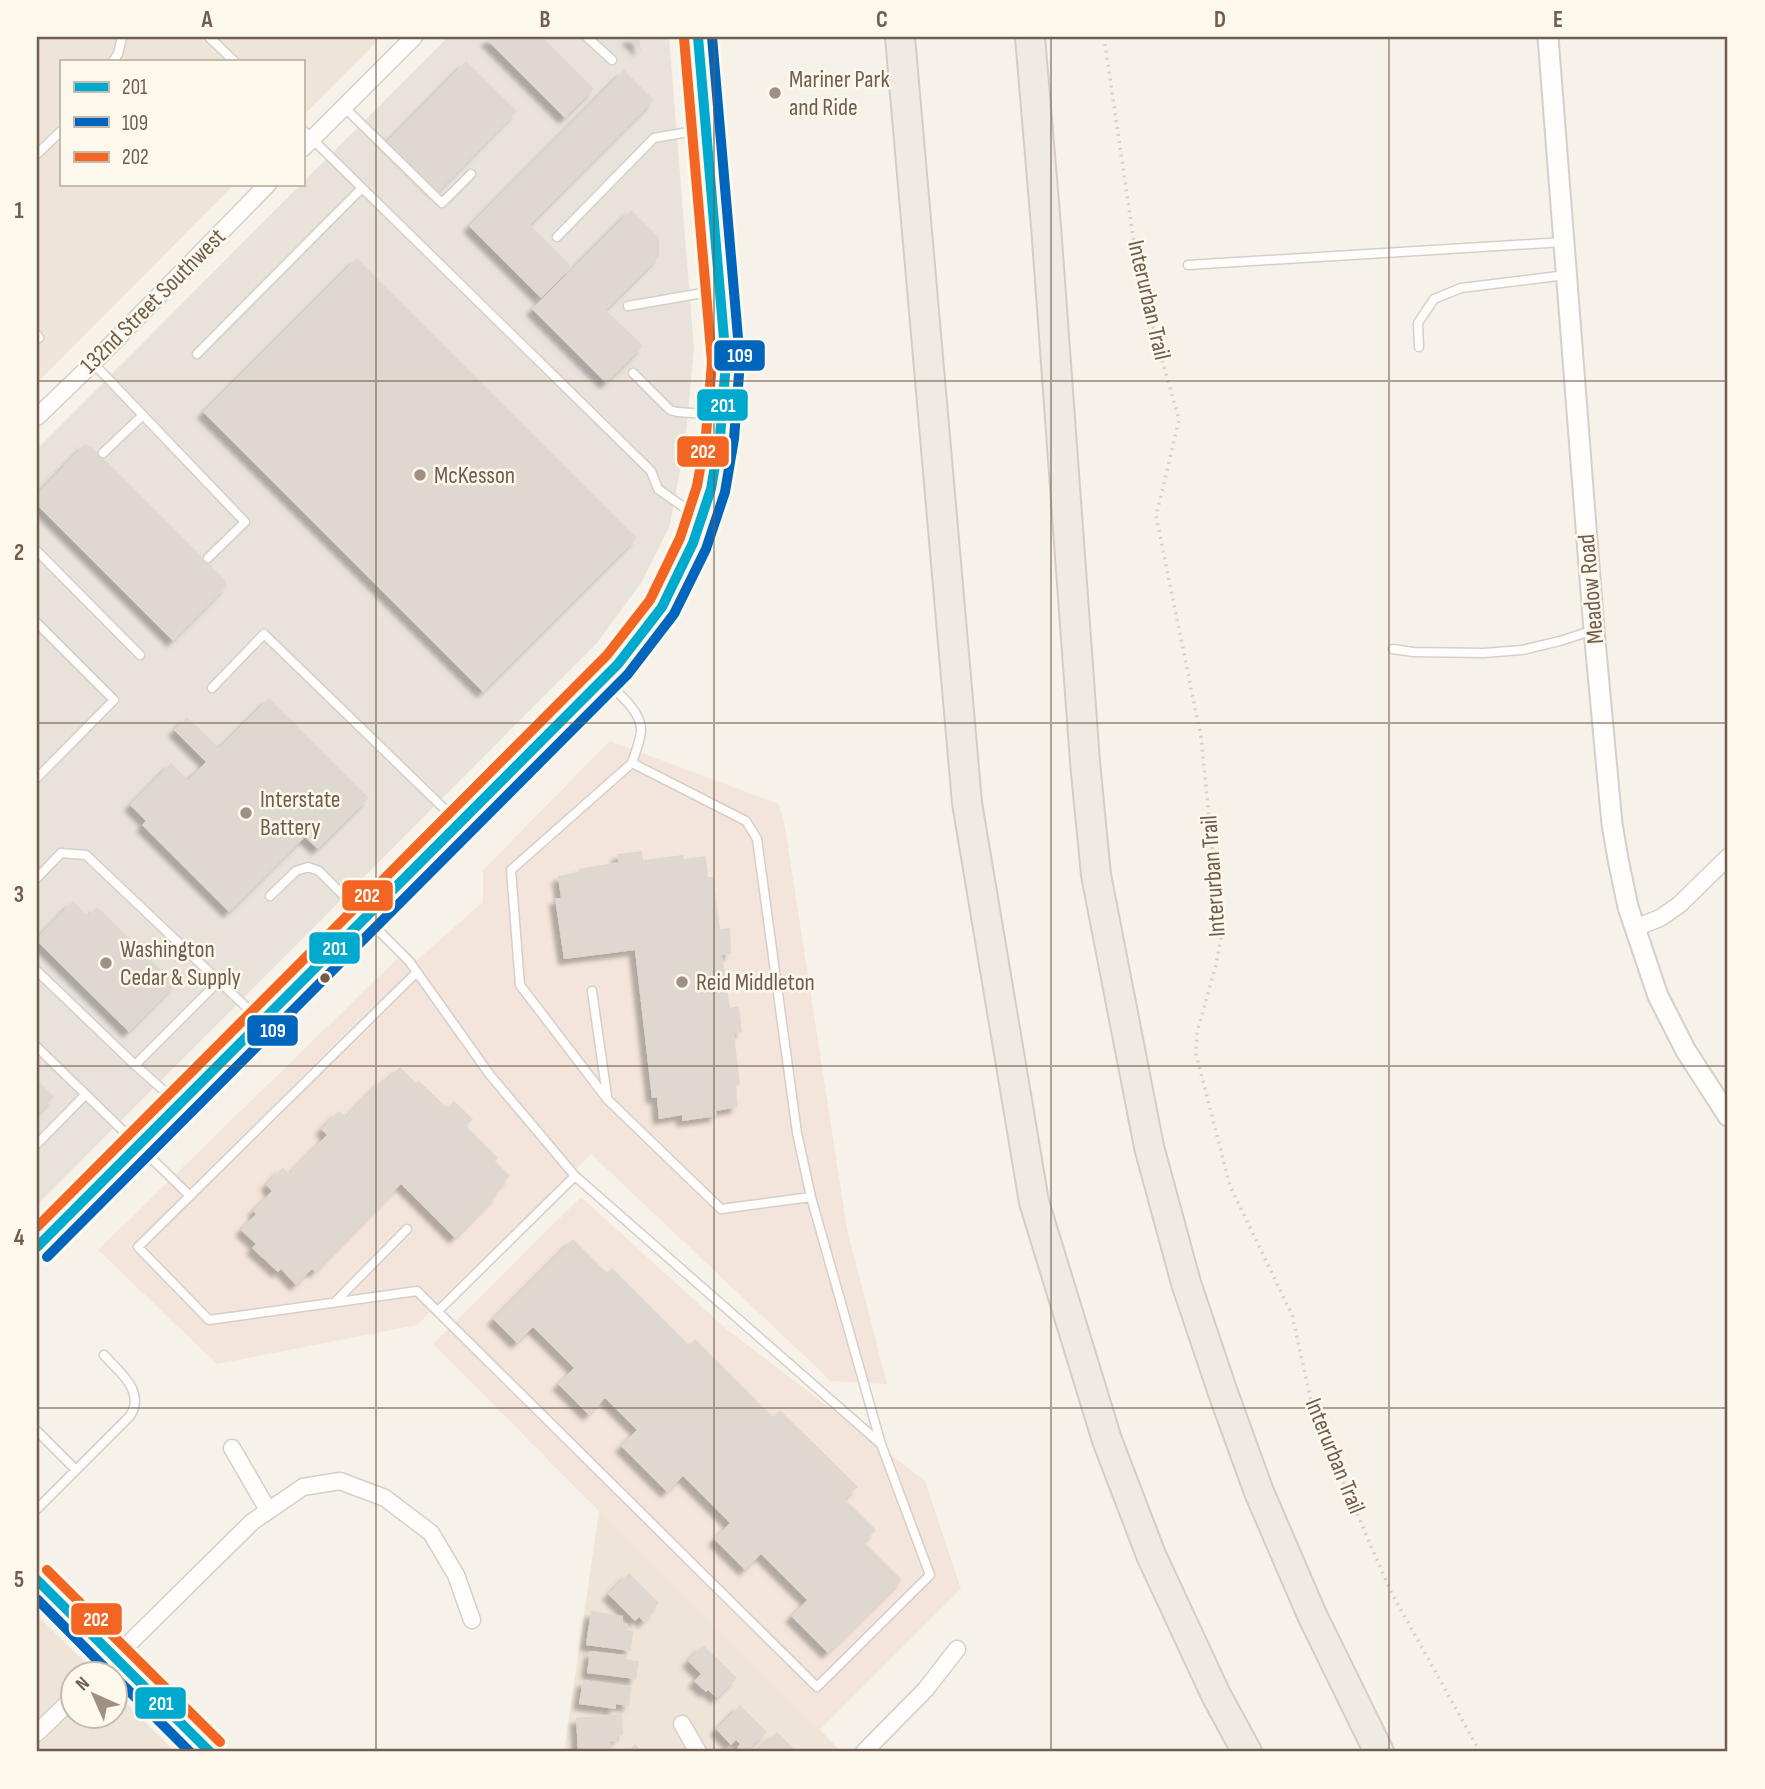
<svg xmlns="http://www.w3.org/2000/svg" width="1765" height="1789" font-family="'Sofia Sans Condensed',sans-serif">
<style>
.residential{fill:#eee5d8}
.commercial{fill:#f3e5db}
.industrial{fill:#e8e2db}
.building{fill:#dfd8d0;filter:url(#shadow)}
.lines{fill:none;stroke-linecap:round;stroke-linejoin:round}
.service-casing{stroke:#d5cfc9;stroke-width:11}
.minor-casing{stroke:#d5cfc9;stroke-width:19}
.tertiary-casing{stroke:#d5cfc9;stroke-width:23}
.motorway-casing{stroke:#d4cdc7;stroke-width:32}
.path{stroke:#d7d0cb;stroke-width:3.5;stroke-dasharray:2 5;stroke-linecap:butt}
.service{stroke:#fefdfc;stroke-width:8}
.minor{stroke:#fefdfc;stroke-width:16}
.tertiary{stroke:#fefdfc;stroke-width:19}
.motorway{stroke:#f0eae5;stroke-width:28}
.bus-1-casing{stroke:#fdf8ec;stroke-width:16}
.bus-2-casing{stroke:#fdf8ec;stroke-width:16}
.bus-3-casing{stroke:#fdf8ec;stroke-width:16}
.bus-1{stroke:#00a9ce;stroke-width:10}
.bus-2{stroke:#0065bd;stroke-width:10}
.bus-3{stroke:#f26522;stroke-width:10}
.grid{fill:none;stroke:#715c4d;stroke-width:2;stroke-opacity:0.55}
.poi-dot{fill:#a09084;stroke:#fdf8ec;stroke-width:2.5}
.bus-dot{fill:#715c4d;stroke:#fdf8ec;stroke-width:2.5}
.labels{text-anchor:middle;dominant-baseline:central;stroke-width:5;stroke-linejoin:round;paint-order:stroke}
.poi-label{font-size:24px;fill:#715c4d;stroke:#fdf8ec;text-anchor:start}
.street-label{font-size:24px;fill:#715c4d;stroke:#fdf8ec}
.line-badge{stroke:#fdf8ec;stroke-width:2.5}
.badge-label{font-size:19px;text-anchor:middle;font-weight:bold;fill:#fff}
.neatline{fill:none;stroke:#715c4d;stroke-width:2.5}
.grid-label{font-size:23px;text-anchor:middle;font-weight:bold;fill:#715c4d}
</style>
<defs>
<filter id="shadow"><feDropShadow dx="-6" dy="6" stdDeviation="2" flood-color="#0004"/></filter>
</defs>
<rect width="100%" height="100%" fill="#f6f2ea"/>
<path class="residential" d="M37,37H381L303,116V61H61V184H235L37,383Z
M599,1511L838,1748L833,1752H564Z
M37,1615L96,1673L74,1674V1716H116V1693L175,1752H37Z"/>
<path class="commercial" d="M610,741L779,804L785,827L847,1229L887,1384L831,1381L591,1154L417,1325L217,1364L98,1250L406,950L417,960L483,902V870Z
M581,1197L724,1327L925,1481L961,1589L820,1730L599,1511L433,1344Z"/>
<path class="industrial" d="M448,37H669L694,349L685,443L670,525L641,583L597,643L37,1205V449Z"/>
<path class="building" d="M490,37H542L594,89L565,118L487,40Z
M627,37H639L641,51Z
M466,61L517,111L438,192L387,142Z
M624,70L654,100L530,225L572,267L541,298L469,226Z
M631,210L659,238V257L606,310L643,346L606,383L532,309Z
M357,258L637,538L483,692L203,412Z
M85,444L93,448L224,579L227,586L173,641L37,505V494Z
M269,698L369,798L318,849L305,837L229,912L142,825L146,821L130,805L171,763L188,780L206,762L174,730L187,717L219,748Z
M642,851L643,860L683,855L684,859L706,856L708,877H713L720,929L730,928L731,954L722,955L730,1008L739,1006L742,1032L734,1034L740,1085L736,1086L738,1107L716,1111L717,1116L682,1121V1115L659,1119L657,1097L652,1098L635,950L564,959L555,898H561L558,876L580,872L578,869L619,862L617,854Z
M73,901L88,916L97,907L176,984L129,1032L37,941V938Z
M400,1067L416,1083L419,1081L447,1108L454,1101L473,1119L466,1126L498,1158L495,1161L510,1176L495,1192L498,1194L455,1238L401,1184L315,1272L312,1269L296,1285L281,1269L278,1272L252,1248L256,1244L241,1230L256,1214L253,1211L272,1191L266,1185L283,1167L289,1174L327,1135L321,1129L339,1111L346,1117L383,1079L385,1082Z
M37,1080L54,1097L37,1116Z
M573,1239L607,1273L612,1268L689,1345L695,1339L773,1417L780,1410L858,1487L845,1499L876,1530L864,1542L902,1580L828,1653L791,1616L807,1600L761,1554L745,1570L714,1539L730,1523L683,1476L667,1492L621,1446L637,1430L605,1398L589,1415L558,1384L574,1368L533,1327L517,1343L493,1319Z
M629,1573L659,1603L653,1610L654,1611L644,1622L639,1617L635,1621L608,1594Z
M591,1611L623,1616L622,1623L628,1624L627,1630L633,1631L631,1651L586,1645Z
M703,1645L737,1678L717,1698L708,1690L706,1692L694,1681L701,1674L688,1661Z
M590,1651L625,1655V1659L639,1661L636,1679L587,1673Z
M583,1680L631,1687L629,1706L616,1704V1709L579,1704Z
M740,1705L767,1732L747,1751L746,1750L744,1752H741L737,1748L740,1744L736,1740L731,1745L716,1729Z
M622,1714L623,1735L617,1736V1741L610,1742L611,1749L578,1751L576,1718Z
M777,1732L797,1752H756Z
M635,1744L643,1752H628Z"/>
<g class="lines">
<g class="service-casing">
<path id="service" d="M209,37L234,61
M587,37L612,60
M113,61L118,54L122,37
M344,107L442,203L471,174
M303,130L651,471L658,489L699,518
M37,154L61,131
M557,237L654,138L706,129
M1188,265L1564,242
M628,306L720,290
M37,335L39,338
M1419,347L1418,323L1434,299L1461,288L1566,275
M197,354L362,188
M93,363L245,522L208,558
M633,373L670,410L677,412L721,415
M103,453L143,415
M37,551L140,655
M37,623L114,700L37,778
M1393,649L1413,652L1484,653L1522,650L1560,641L1594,630
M603,679C616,691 642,711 641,731C640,742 635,753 632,763
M212,688L264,634L459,823
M37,878L61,853L86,855L261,1021
M270,896L296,871L308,867L319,871L409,961L490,1075L575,1176L881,1444L811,1197L797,1133L757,839L746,821L632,763L511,870L520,985L607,1099L721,1209L811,1197
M37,971L135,1065L179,1104
M417,972L138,1247L209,1320L417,1291L817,1687L930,1575L881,1444
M592,991L607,1096
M37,1047L190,1196
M135,1065L219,981
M37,1144L85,1095
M334,1303L407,1229
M438,1311L575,1176
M37,1431L76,1470L37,1509
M76,1470L130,1416C146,1391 119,1372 104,1355"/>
</g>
<g class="minor-casing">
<path id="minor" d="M303,148L414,37
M37,417L93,363L268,184
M1635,928L1660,918L1679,905L1728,857
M232,1448L268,1510
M98,1674L252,1522L303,1487L340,1481L385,1498L431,1533L456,1575L472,1620
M682,1724L698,1752
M37,1733L74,1697
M864,1752L926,1689L957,1649"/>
</g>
<g class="tertiary-casing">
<path id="tertiary" d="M1548,37L1594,630L1612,824L1618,859L1628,907L1658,996L1686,1051L1728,1116
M37,1247L618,664L662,607L693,543L711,489L720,437L726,362L698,37
M37,1580L210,1752"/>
</g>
<g class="motorway-casing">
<path id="motorway" d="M900,37L967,803L1034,1202L1107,1440L1151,1555L1216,1695L1247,1752
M1030,37L1046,226L1085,762L1096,875L1149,1147L1186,1283L1222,1390L1259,1492L1312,1615L1379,1752"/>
</g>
<path class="path" d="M1104,37L1139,277L1179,420L1156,516L1201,737L1221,937L1216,965L1197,1032L1196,1054L1230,1186L1292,1315L1314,1414L1391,1592L1480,1752"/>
<use href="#service" class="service"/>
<use href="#minor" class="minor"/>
<use href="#tertiary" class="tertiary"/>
<use href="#motorway" class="motorway"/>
<g class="bus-1-casing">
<path id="bus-1" d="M37,1247L618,664L662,607L693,543L711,489L720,437L726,362L698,37
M37,1580L210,1752"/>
</g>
<g class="bus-2-casing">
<path id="bus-2" d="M47,1257L628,674L674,614L706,549L725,492L734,439L740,361L712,37
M37,1599L111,1674
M116,1678L190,1752"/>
</g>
<g class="bus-3-casing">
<path id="bus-3" d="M37,1227L607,655L650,600L680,538L697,486L706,435L712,362L684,38
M47,1570L220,1742"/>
</g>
<use href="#bus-1" class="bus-1"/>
<use href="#bus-2" class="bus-2"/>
<use href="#bus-3" class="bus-3"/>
</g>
<path class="grid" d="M376,37V1752M714,37V1752M1051,37V1752M1389,37V1752M37,381H1728M37,723H1728M37,1066H1728M37,1408H1728"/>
<g class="poi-dot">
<circle cx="775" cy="93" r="7"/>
<circle cx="420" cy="475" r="7"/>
<circle cx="246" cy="813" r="7"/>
<circle cx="106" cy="963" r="7"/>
<circle cx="682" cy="982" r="7"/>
</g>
<circle class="bus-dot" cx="325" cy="978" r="6"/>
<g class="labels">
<g class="poi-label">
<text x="789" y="79">Mariner Park<tspan x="789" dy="28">and Ride</tspan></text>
<text x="434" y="475">McKesson</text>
<text x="260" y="799">Interstate<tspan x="260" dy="28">Battery</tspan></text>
<text x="120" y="949">Washington<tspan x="120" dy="28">Cedar &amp; Supply</tspan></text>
<text x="696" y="982">Reid Middleton</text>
</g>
<g class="street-label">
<text transform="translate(1149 300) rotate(77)">Interurban Trail</text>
<text transform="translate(153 301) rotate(-45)">132nd Street Southwest</text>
<text transform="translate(1591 589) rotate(-95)">Meadow Road</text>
<text transform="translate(1213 876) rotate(-94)">Interurban Trail</text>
<text transform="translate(1335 1456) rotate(68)">Interurban Trail</text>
</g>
</g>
<g class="line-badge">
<rect x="713" y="339" width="53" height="33" rx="7" fill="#0065bd"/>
<rect x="696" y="388" width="53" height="34" rx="7" fill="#00a9ce"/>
<rect x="676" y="435" width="54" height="33" rx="7" fill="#f26522"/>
<rect x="341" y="879" width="53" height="33" rx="7" fill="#f26522"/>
<rect x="308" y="931" width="53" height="34" rx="7" fill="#00a9ce"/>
<rect x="246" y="1014" width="53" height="33" rx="7" fill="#0065bd"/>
<rect x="70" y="1602" width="53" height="34" rx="7" fill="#f26522"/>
<rect x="134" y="1686" width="53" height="34" rx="7" fill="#00a9ce"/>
</g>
<g class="badge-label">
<text x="740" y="362">109</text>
<text x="723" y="412">201</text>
<text x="703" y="458">202</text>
<text x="367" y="902">202</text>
<text x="335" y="955">201</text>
<text x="273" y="1037">109</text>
<text x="96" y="1626">202</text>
<text x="161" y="1710">201</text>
</g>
<rect width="1765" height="1789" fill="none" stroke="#fdf8ec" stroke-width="77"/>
<rect x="60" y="60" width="245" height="126" fill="#fdf8ec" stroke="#c5baac" stroke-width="2"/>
<rect x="74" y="82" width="35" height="10" fill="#00a9ce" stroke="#c5baac" stroke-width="2"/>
<text x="122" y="94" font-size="21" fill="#715c4d">201</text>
<rect x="74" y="117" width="35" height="10" fill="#0065bd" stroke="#c5baac" stroke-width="2"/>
<text x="122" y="130" font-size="21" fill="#715c4d">109</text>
<rect x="74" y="152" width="35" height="10" fill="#f26522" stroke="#c5baac" stroke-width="2"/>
<text x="122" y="164" font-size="21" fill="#715c4d">202</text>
<g transform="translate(94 1695) rotate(315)"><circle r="33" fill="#fdf8ec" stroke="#c5baac" stroke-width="2"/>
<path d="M0-5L12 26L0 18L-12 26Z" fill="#a09084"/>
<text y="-10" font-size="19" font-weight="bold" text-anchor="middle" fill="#715c4d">N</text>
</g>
<rect x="38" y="38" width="1688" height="1712" class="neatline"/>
<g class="grid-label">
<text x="207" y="27">A</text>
<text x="545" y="27">B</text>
<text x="882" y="27">C</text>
<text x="1220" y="27">D</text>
<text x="1558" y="27">E</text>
<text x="19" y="218">1</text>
<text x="19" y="560">2</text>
<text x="19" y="902">3</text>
<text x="19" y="1245">4</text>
<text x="19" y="1587">5</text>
</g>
</svg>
